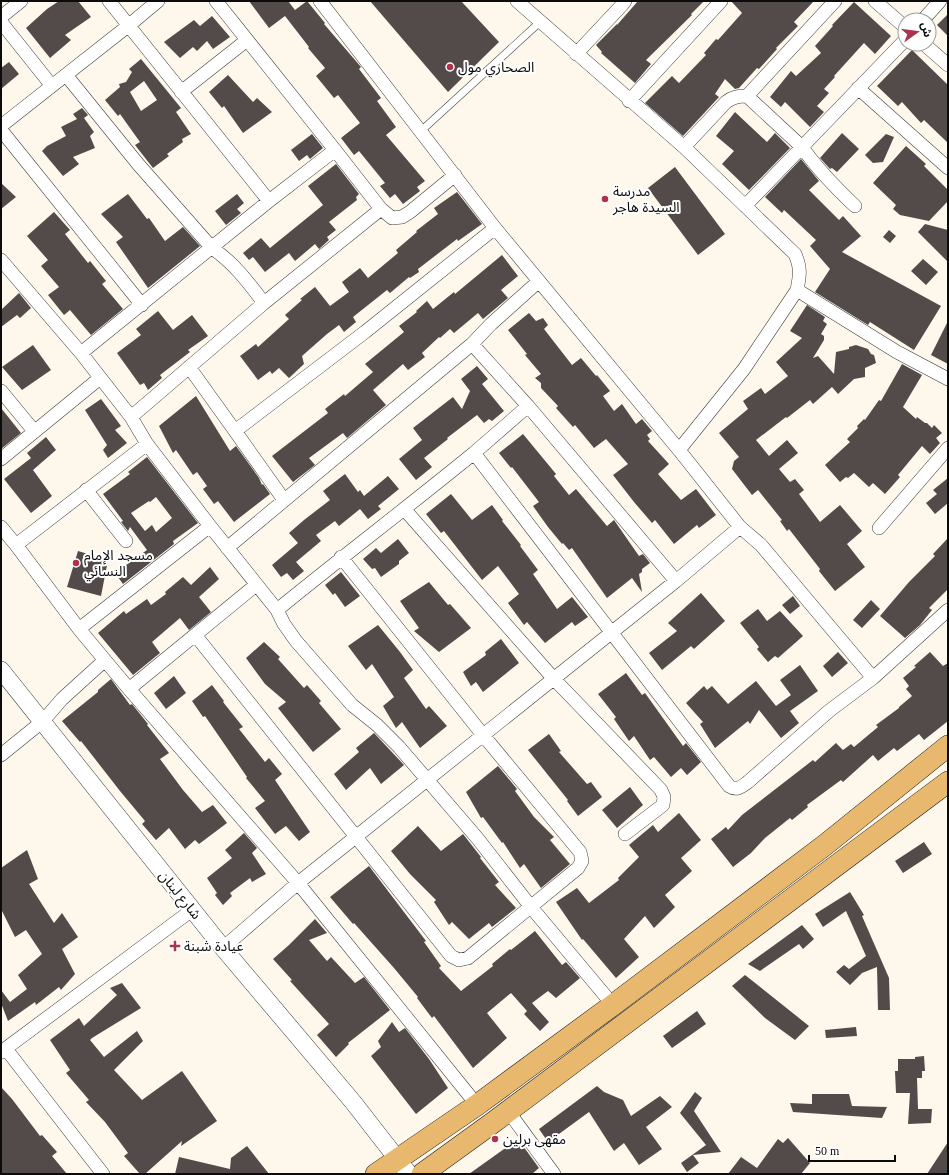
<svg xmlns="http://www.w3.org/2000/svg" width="949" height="1175" font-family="'Times New Roman','Noto Sans Arabic',serif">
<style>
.building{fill:#534b49;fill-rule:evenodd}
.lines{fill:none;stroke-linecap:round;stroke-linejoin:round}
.service-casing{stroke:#3e3e3e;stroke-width:8}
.minor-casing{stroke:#3e3e3e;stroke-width:14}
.tertiary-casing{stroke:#3e3e3e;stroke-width:18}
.primary-casing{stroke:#1c1c1c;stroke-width:22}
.service{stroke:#fff;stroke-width:7}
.minor{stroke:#fff;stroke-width:13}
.tertiary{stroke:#fff;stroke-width:17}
.primary{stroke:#e9b86f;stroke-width:21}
.poi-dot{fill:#ac334d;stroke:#fff;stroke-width:1.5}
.labels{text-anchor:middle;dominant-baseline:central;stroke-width:4;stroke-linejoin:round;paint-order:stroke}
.poi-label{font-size:14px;fill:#0b0b0b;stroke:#fff;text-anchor:start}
.street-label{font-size:14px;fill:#0b0b0b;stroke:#fff}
</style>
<rect width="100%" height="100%" fill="#fdf7ec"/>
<path class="building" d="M59,1H78L91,17L65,35L71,40L50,58L26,28L47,9Z
M249,1H288L295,10L307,1L325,23L324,24L361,67L359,69L381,98L377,101L396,127L386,135L425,181L417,187L420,191L403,204L395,194L390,198L380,186L385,183L359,151L354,155L341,138L360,123L338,95L334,98L316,76L325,68L308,48L309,47L285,16L269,28Z
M370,1H461L499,42L448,92Z
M638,1H704L691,14L692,15L646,60L651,64L635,83L601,53L602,52L596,45L617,24V25Z
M731,1H814L794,22L798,26L776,48L777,49L759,69L757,68L739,88L735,89L725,79L715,94L719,97L683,136L645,103L672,76L679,83L706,55L704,53L716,39L718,40L742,13Z
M854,2L891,36L875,54L864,43L834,76L835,77L824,89L829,93L817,106L824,112L810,127L785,102L781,107L770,97L791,71L796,76L821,53L815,46L833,26L832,25Z
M948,14V36L937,25Z
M212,16L230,37L213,49L207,41L197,51L193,47L180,58L164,42L194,20L200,26Z
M912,50L948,85V143L924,120L921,123L902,102L898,106L877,86Z
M141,59L181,108L176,112L191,134L182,139L183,142L167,154L169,156L153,168L135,145L140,142L120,114L118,116L105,100L120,87L119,84L126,82L132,72L129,69ZM144,81L157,100L141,111L130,92Z
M9,62L19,74L1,89V68Z
M228,75L253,102L257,98L272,112L243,133L224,106L222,108L209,92Z
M82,108L88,115L84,118L94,132L90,136L95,148L73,157L79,164L63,176L42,151L47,146L66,136L61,127L77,119L73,114Z
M735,112L767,142L775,133L790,148L749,190L722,164L734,151L716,136Z
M842,133L859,149L837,172L832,168L830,169L820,158Z
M312,134L323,148L310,159L307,155L299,161L291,150Z
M886,134L894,137L883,162L873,163L865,155Z
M906,146L926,164L924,166L948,190V201L929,221L900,215L893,209L896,205L873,183Z
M801,159L819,181L809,190L839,220L843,216L861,236L842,252L941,306L914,350L870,322L868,325L815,292L830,269L810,246L816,240L784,210L782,213L765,197Z
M336,164L359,194L356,197L357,200L329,222L336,230L327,237L329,240L319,249L315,244L295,261L289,253L265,272L253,257L249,260L243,253L261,238L270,248L323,205L308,186Z
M675,167L725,234L698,255L648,188Z
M1,183L16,197L1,209Z
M457,192L482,224L458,241L457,239L418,269L419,272L410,278L409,277L390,293L387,290L353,317L356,322L344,332L339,325L327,334L302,356L304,364L289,378L279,368L272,374L270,371L258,380L240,356L256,344L258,347L289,319L285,315L302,300L300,299L315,287L330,306L349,292L342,282L360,268L368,278L398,253L396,250L417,232L416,231L438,214L434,208Z
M128,194L147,219L149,218L165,241L183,227L200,246L148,288L116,242L123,237L101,214Z
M237,194L244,203L237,209L241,213L226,225L215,211Z
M54,212L70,230L65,234L88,263L90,261L106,281L102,284L123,309L91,335L70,310L64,315L48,295L59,287L41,266L48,260L27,236Z
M925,224L948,230V262L918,232Z
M889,230L896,236L890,243L883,237Z
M502,255L518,276L501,290L508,298L483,319L478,313L454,333L450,329L440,338L439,337L422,353L425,357L408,370L403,364L373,390L386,405L347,438L343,433L309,458L315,465L293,482L272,456L328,413L325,409L344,394L345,396L373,372L365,364L404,332L399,326L417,312L416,311L427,301L433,309L454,292L455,294Z
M923,259L938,272L926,285L911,271Z
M19,293L31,308L20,318L17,315L1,327V310Z
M807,305L825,317L823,321L827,324L821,334L824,336V340L813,358L818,356L834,374L836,352L849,349V347L856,345L868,349L871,354L874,355L876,363L865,368V377L854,379L838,394L832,387L813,404L810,400L787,418L786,417L756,440L769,456L787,440L798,453L779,469L790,482L795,479L804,490L799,494L820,522L840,505L862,531L847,544L865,567L835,591L819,571L820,569L789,529L787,531L780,521L782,520L758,490L752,495L732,469L734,461L739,457L719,433L748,409L743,401L761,388L765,394L788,376L776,362L802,338L790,331Z
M158,311L173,330L192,315L208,336L188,350L190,352L160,375L162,378L148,390L144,383L140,385L117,353L141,335L136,329Z
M529,313L536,321L543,318L548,325L544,329L572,365L581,358L596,376L597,375L610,391L603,396L614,411L622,404L636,424L642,419L652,431L647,435L650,439L648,441L669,464L658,474L681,500L696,489L716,515L699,528L697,525L674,544L655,520L652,523L634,502L613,475L628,464L606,439L594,448L575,425L573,427L556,408L558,406L541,388V383L535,378L541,374L525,355L527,354L508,330Z
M948,321V364L931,355Z
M33,345L51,370L22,390L2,367Z
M902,364L922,375L903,407L916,419L917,417L925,423H927L932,428L934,425L942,433L936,438L940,443L930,454L922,446L898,475L900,477L885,494L873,483L869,487L854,473L848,478L846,477L840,482L825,465L850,442L847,439L858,428L857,426L864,419L865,420L879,400L881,401Z
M477,366L488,379L482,384L504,411L492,421L489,419L484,423L477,415L447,438L448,439L424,458L432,467L416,480L399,459L422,440L413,428L453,397L462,409L470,391L461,379Z
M196,396L230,451L236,446L259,478L262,485L263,484L270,494L234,522L218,501L214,504L203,489L207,486L197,472L193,475L176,450L173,453L159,426Z
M101,399L121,426L115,430L127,443L108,458L103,450L107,445L85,410Z
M1,408L21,433L1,449Z
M523,434L556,474L554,476L569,495L576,489L607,526L614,520L639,556L643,554L650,563L642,569V572L639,574L642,592L632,578L607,598L572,548L569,550L563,543L562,544L548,527L533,506L539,502L512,467L511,468L499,453Z
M46,437L56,450L33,470L52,496L31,513L4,479L31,458L27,453Z
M147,457L198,523L173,541L174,544L123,584L115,573L147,550L130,527L128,531L121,522L123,521L103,494L130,474L128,472ZM156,497L172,518L156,532L152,525L145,531L131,513L149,501L150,502Z
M345,474L358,492L360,490L364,496L388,476L399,489L378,506L381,509L368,519L360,509L339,526L335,521L316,535L321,541L296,562L304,571L293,580L287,573L281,577L272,565L298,543L289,533L304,520L330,500L323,491Z
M948,478V503L935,514L926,503L937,494L933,490Z
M451,494L472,520L492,505L503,520L502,521L521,545L520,546L538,570L533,574L557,609L572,597L588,617L575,626L572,622L545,643L527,622L524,625L508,603L519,594L498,566L482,580L444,531L441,533L426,514Z
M948,538V589L929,608L932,610L920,625L905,638L880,616L909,582L935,556L933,554Z
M398,539L409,553L399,561V564L381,577L375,568L372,569L363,559L376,548L381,553Z
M78,551L108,560L101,596L67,587Z
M210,567L219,579L199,597L211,612L189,630L180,618L152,642L160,653L133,675L98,633L124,611L126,614L147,599L151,605L166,594L165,592L183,577L191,585Z
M341,572L360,596L345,607L335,593L333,595L325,585Z
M429,582L448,605L450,604L471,628L439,652L414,631L419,628L400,601Z
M701,593L725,621L694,649L691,646L662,670L649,653L677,631L668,623Z
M793,596L800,606L790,614L782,605Z
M871,600L880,609L862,628L853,620Z
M758,609L767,621L780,611L803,636L778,658L775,656L768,662L757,649L759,647L740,623Z
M378,625L400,652L413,670L404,678L426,709L429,706L447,726L420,748L402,722L396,728L383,706L394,697L372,664L366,670L348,646Z
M501,639L519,663L483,692L476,682L471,686L463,672L486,655L485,652Z
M264,642L280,657L278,659L304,688L307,685L321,701L319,703L341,729L313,752L278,708L286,702L265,684L246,658Z
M838,652L848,663L832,677L823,666Z
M930,652L943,666L948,663V721L924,740L919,734L897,751L894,748L878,761L873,755L843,782L841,780L807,805L808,807L792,820L790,818L765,838L751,853L733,867L711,839L726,827L728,830L742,815L813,760L815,762L836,743L843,750L851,744L854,747L878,727L876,725L899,708V707L912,696L906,689L909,686L903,678L916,667L914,666Z
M800,665L818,691L790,711L799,723L781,738L759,710L750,724L748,721L715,748L700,724L703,722L686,703L704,686L707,690L712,686L728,704L756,681L776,706L791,695L780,680Z
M626,673L642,695L645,693L683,746L686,743L701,762L687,775L681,768L671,777L654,757L650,760L634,736L629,741L614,719L616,717L598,694Z
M174,676L186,693L166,709L154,693Z
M111,679L130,705L132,704L148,724L147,725L169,753L160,759L183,790L202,812L213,805L227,823L199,844L195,840L185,849L169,828L156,840L142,824L145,821L120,791L81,741L80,742L62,721L98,692V690Z
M212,685L224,701L223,702L243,727L239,729L265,762L269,758L282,774L275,780L310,832L299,841L286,826L275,834L255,808L265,801L246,778L247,777L205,716L203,717L192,701Z
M374,733L404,765L381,784L370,768L346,790L334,774L359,752L356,748Z
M549,734L561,751L559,752L587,784L591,782L602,797L578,816L567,801L568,800L528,750Z
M498,766L517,789L515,791L534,817L554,837L550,840L570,864L541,888L524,864L520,868L503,842L502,843L483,817L481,818L466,792Z
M630,787L643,805L617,828L602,810Z
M679,813L701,840L681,858L692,871L665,895L675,907L654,928L645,916L624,939L639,957L616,978L583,939L582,940L556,902L577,888L589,903L619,880L618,878L639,857L629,845L653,825L658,832Z
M418,826L441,851L463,834L481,857L480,858L499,882L495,885L516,908L492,927L489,923L469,939L452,922L449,925L434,902L436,900L410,874L391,851Z
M244,833L257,848L252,853L266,874L252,882L250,878L230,893L232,896L223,905L215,895L217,893L207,878L232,858L225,850Z
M924,842L932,854L903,873L895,861Z
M27,850L38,879L29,884L54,923L62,913L78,937L62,949L75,974L61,990L59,987L36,1005L35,1002L8,1021L1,1003V990L10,1002L27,989L18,975L42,954L26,930L15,937L1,909V868Z
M369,866L426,941L424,942L441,966L439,968L461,991L493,966L492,964L510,949L511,950L535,931L562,965L566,962L580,978L556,998L548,991L532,1003L549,1022L540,1031L524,1014L527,1011L511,993L487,1013L507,1038L473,1068L434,1016L432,1018L417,998L418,997L394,968L354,923L353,924L330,897Z
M850,892L864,915L862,916L889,978L890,1010H878L877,967L862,973L850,985L836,972L844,965L849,969L866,956L846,911L823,927L815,914Z
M315,919L327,933L309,940L327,961L331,957L355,983L364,977L390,1010L348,1043L349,1044L336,1057L317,1035L329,1024L290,981L292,980L273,959L289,945Z
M802,925L814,939L803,949L799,944L760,971L748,964Z
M745,975L794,1014L809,1026L795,1040L765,1018L732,986Z
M122,983L141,1008L92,1038L90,1040L104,1057L137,1031L143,1041L114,1070L142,1100L182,1071L217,1121L181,1146L182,1141L145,1174H140L124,1156L128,1153L105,1122L86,1102L89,1100L66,1073L70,1070L50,1040L79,1018L84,1026L117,995L110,988Z
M697,1011L706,1024L672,1048L663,1036Z
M392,1022L399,1032L405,1028L429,1059L448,1088L416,1114L371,1056L381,1047L378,1041Z
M856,1027L857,1036L826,1038L825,1030Z
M924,1056L925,1071H922V1078H917L918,1109H932L931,1123L908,1124L910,1093H896L895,1071H898V1059H915V1057Z
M597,1086L604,1092L623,1100L631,1116L660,1096L672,1107L646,1127L662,1149L639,1165L624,1143L614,1151L589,1112L548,1142L539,1129Z
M1,1087L12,1099L40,1136L42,1135L57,1152L52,1156L67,1174H1Z
M695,1092L702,1098L694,1111L721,1152L693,1155L699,1163L687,1172L681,1163L706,1145L680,1113Z
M812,1094H849L852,1106L887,1107L882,1118L793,1112L790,1103L812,1104Z
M788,1138L810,1163L801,1174H728L741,1157L757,1168L778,1139L783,1143Z
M518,1139L539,1168L532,1174H469Z
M948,1142V1174H927Z
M247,1146L269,1174H175L179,1157L230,1169L231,1158Z"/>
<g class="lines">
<g class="service-casing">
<path id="service" d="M421,131L540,22"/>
</g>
<g class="minor-casing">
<path id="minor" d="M109,1L269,201
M216,1L335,150
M320,1L495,228L679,450L740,527L761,545L873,678
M517,1L684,147L795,254C801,268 800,275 797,290L744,369L679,450
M875,1L905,27
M1,17L21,1
M923,20L940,1
M1,22L52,86
M924,44L948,65
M576,54L622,5L625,1
M66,75L138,164L212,248C234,263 248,282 264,303
M858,88L948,168
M181,92L247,40
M747,96L835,1
M629,101L721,1
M1,126L128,26L158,1
M1,130L142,305
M684,147L726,102C733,97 738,96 747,96L802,147L905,40
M745,206L802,147C817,169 836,188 855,206
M1,260L81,353L131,417L147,444L210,526L277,610L284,624L296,641L352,705L377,725L399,747L478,839L531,907L613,1005
M797,290L897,352L948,379
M472,344L528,406
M81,353L269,201L335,150L381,209
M189,367L235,431
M1,391L34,431
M131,417L264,303L381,209L392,218L402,217L410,212L455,175
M1,459L100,378
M86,490L126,541
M284,500L235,431L365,332L495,228
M405,510L554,679L661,790L664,797L663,805L625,834
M1,527L16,545L147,444
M879,528L948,448
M16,545L79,629L129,689L298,883L477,1105
M227,548L472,344L491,324L539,281
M676,581L528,406L474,453L729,786C737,791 741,787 748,782L829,711L873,678L948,610
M277,610C342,557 409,506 474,453
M79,629L210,526
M196,636L451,956L459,960L468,958L578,868L582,861L580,852L483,735L341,557
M129,689L256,585
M1,755L43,721L62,699L105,660
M223,948L298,883L676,581L740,527
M6,1049L103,1174
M1,1052L192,910
M508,1111L554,1174"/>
</g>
<g class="tertiary-casing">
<path id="tertiary" d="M1,670L223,948L353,1102L409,1174"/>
</g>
<g class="primary-casing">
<path id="primary" d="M376,1174L477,1105L613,1005L825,845L948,746
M422,1174L491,1124L948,782"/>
</g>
<use href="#service" class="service"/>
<use href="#minor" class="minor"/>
<use href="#tertiary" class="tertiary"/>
<use href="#primary" class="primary"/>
</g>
<g class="poi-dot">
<circle cx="450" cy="67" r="4"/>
<circle cx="605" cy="199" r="4"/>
<circle cx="76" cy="563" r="4"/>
<path d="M173 940h4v4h4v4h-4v4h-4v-4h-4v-4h4z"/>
<circle cx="495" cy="1139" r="4"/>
</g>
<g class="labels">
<g class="poi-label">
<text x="458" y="67">الصحاري مول</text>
<text x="613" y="191">مدرسة<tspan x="613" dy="16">السيدة هاجر</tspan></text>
<text x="84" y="555">مسجد الإمام<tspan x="84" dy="16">النسائي</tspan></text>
<text x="184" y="946">عيادة شبنة</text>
<text x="503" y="1139">مقهى برلين</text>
</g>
<g class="street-label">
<text transform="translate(180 895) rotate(51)">شارع لبنان</text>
</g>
</g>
<rect width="949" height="1175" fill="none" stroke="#0b0b0b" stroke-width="4"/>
<g transform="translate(917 32) rotate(76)"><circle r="19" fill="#ffffff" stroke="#9d9d9d"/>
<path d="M0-3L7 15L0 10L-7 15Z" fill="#ac334d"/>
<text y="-6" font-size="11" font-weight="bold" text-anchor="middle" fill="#0b0b0b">ش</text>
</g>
<path d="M809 1155v6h86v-6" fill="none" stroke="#0b0b0b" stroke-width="2"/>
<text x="815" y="1155" font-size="12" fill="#0b0b0b" stroke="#ffffff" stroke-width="3" paint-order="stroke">50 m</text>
</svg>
